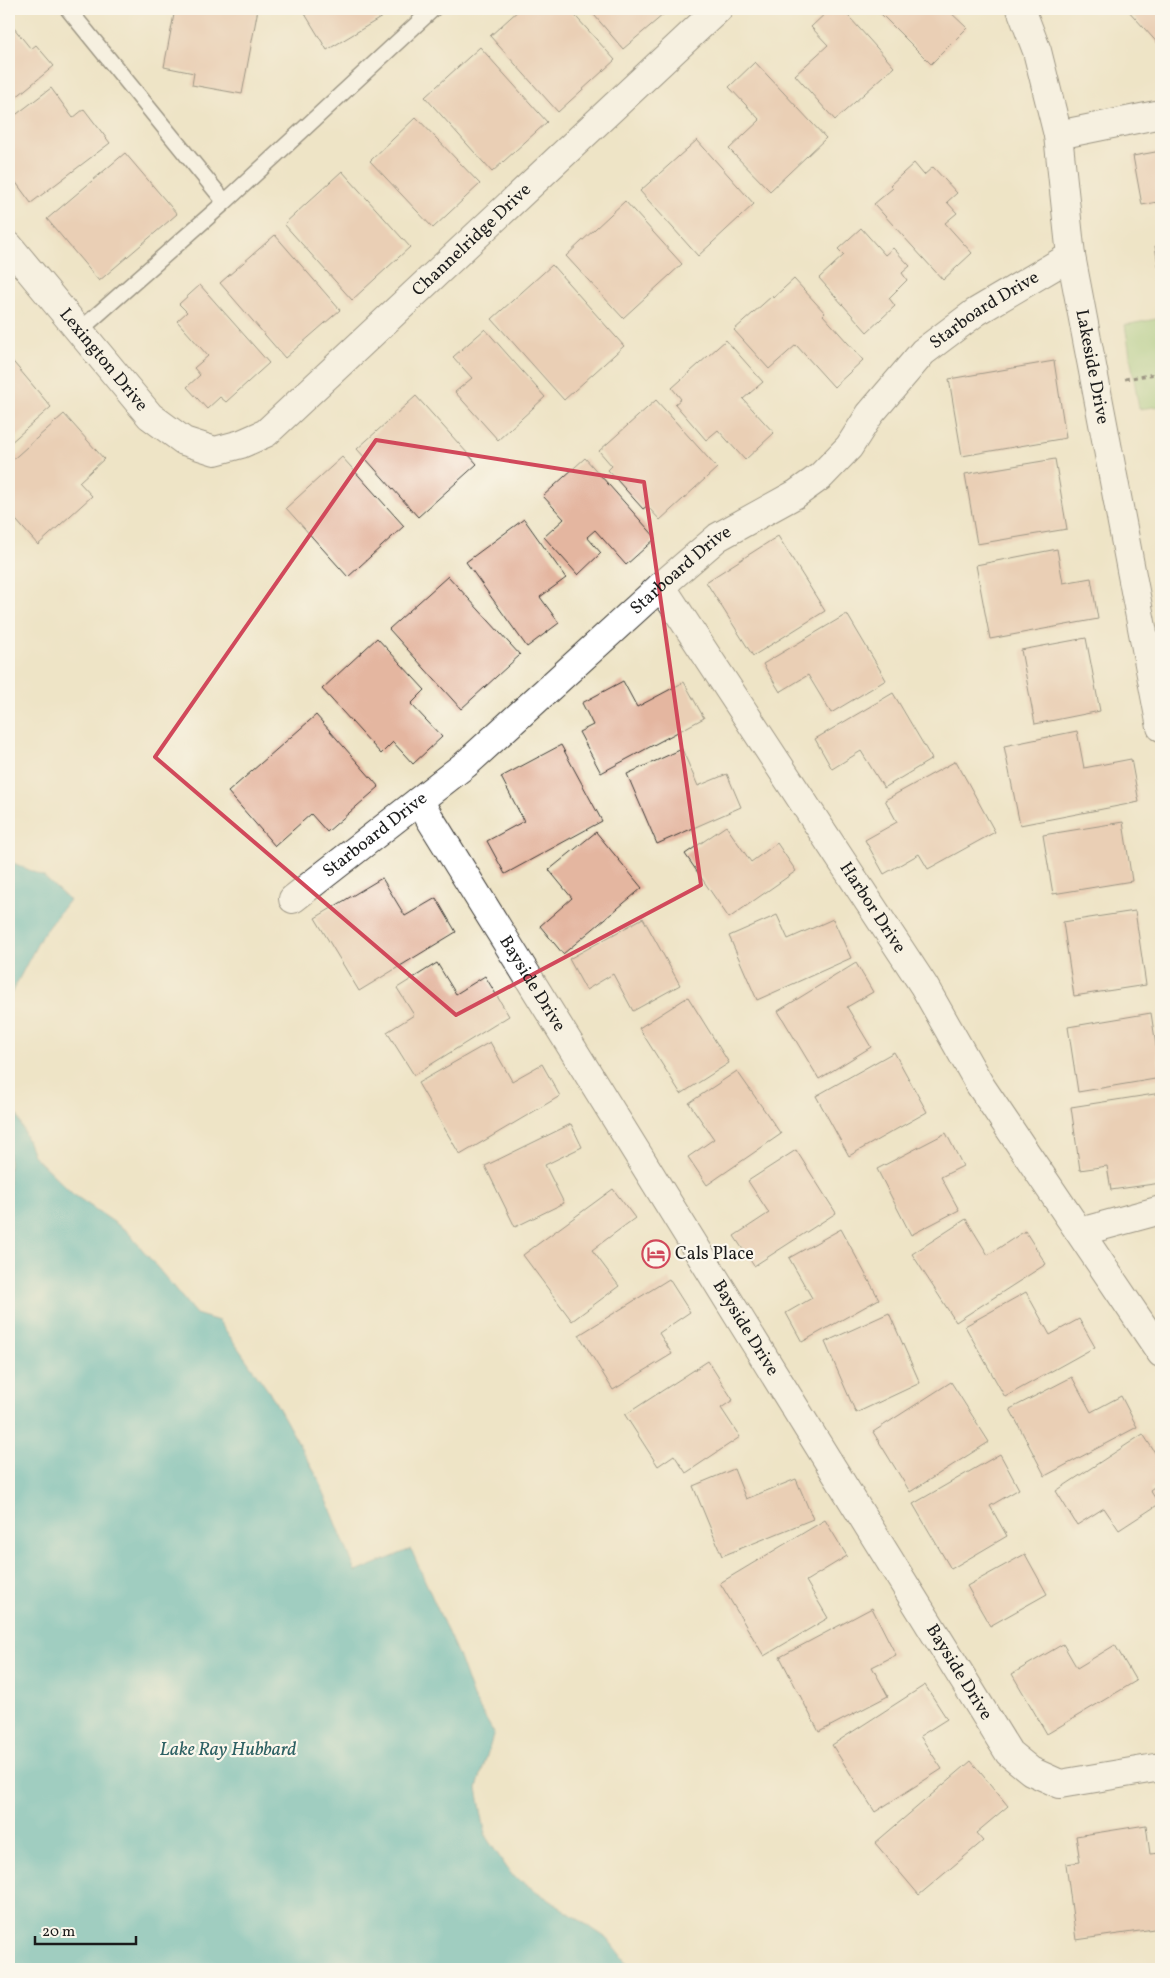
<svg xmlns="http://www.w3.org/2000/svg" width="1170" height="1978" font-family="Vollkorn,serif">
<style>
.green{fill:#95c778;stroke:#58724a}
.water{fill:#42b2b9;stroke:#2f676a}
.building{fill:#e4b6a0}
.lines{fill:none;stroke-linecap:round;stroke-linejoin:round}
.service-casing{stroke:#3c3a36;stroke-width:18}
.minor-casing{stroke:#3c3a36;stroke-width:30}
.path{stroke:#3c3a36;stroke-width:3;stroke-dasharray:4 4;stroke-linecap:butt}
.service{stroke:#fff;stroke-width:15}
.minor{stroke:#fff;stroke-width:28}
.marked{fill:none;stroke:#d1495b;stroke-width:4;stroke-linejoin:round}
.labels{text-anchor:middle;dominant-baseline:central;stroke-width:4.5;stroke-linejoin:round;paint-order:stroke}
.street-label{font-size:18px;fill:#1c1c1c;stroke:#fbf7ec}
.poi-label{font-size:18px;fill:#1c1c1c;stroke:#fbf7ec;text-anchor:start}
.water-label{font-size:19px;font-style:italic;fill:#2d6063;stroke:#fbf7ec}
</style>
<rect width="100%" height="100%" fill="#fbf7ec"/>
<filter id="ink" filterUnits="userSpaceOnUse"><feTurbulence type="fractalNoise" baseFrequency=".02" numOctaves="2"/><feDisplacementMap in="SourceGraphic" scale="10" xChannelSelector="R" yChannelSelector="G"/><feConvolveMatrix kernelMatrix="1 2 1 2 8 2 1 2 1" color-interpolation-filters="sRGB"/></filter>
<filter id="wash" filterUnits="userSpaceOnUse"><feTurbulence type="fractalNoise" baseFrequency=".0096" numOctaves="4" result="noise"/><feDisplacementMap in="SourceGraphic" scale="20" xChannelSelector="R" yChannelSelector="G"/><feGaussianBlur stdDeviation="1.12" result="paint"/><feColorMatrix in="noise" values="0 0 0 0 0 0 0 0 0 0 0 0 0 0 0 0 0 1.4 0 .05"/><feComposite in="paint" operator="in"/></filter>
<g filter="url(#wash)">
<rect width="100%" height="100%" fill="#eee4c6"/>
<path class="green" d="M1161,318V406L1139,409L1125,325Z"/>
<path class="water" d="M9,861L43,876L69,900L42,935L9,998Z
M9,1094L33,1155L73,1194L127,1231L196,1314L219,1321L272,1396L319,1480L356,1572L411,1549L458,1655L473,1697L494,1733L477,1788L486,1837L512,1875L608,1939L631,1969H9Z"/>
<g id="blocks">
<path class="building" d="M175,9H258L242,94L192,85L194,73L164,67Z
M302,9H377L382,17L327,50Z
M520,9H569L615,60L558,112L490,36Z
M589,9H670L623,49Z
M830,9H842L894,67L835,120L795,75L828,45L811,27Z
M876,9H947L967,28L931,64Z
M1127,9H1161V47Z
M9,22L31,49L36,45L54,66L9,103Z
M480,47L547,122L492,172L425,97Z
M755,62L826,138L770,191L729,149L760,120L729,87Z
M51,88L73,118L84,109L110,143L31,203L9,173V120Z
M416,117L480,184L433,228L370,161Z
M697,140L754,204L698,256L640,191Z
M1161,151V222H1160L1157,202L1142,205L1133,156Z
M125,153L177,214L99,281L47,219Z
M914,163L924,175L933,167L957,193L947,202L957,213L945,223L972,253L943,280L874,204L893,188L890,185Z
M342,171L410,247L352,300L284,224Z
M625,201L682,264L623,318L566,256Z
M861,228L885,255L893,248L910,266L902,273L907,280L889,298L895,306L867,332L819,278L844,255L838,249Z
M275,235L340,310L285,358L220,283Z
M1161,244V277H1160L1155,246Z
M552,265L624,346L564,400L492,319Z
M794,279L825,313L823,315L863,360L834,387L796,345L769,369L734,330L772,296L773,298Z
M200,285L269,363L226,402L220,397L207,409L187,387L200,375L194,368L208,356L177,321L187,312L179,304Z
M485,329L545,397L498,440L455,392L472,378L453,357Z
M726,340L763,382L743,399L774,433L745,460L718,430L706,440L675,404L681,399L672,388Z
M9,357L51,407L9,444Z
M1054,361L1066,438L962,456L949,379Z
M416,396L477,464L418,517L357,449Z
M656,400L717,468L660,520L647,506L643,509L608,470L612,466L599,451Z
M64,414L104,459L79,482L92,496L38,545L9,512V463Z
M342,457L404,526L348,577L286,508Z
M585,458L656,538L626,565L595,530L587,537L601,553L578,575L544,537L564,519L543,496Z
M1055,459L1067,529L977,544L965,474Z
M524,519L566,578L540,597L559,623L527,647L466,562Z
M778,536L825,611L753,656L706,582Z
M1057,549L1063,583L1091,578L1098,619L990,639L976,565Z
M448,576L520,655L461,709L389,629Z
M847,614L886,680L831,713L808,675L780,692L763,664Z
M377,638L425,690L411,704L442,737L413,764L393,742L381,754L322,689Z
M1086,638L1100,711L1035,724L1021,650Z
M623,681L637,707L684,682L704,718L601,773L579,732L593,725L582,703Z
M893,693L932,759L884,788L861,751L832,769L815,739Z
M316,715L379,787L327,832L311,814L275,846L228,792Z
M1077,731L1084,768L1131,759L1139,802L1020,825L1004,746Z
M561,745L602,821L505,874L487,841L524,821L501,777Z
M682,749L698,786L727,774L741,807L657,844L627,774Z
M956,761L995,832L928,869L919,854L884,874L865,840L897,822L885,800Z
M1123,822L1132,881L1053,894L1043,835Z
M726,826L751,862L777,843L796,871L729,918L685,854Z
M596,832L642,888L563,954L540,926L572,898L549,870Z
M382,878L405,916L436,898L456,932L359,991L315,918Z
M1135,911L1146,985L1074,996L1063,922Z
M777,915L788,939L833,919L851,958L757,1000L729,936Z
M643,918L680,985L633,1011L613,974L586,990L569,959Z
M437,963L456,994L485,976L509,1016L414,1075L387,1032L414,1015L397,988Z
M856,963L873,992L847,1007L871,1047L819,1079L778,1011Z
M688,997L729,1063L681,1094L639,1028Z
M1151,1013L1161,1078L1078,1092L1068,1027Z
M490,1042L512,1081L542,1064L560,1096L460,1155L418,1083Z
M894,1052L927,1112L849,1156L816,1096Z
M737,1071L781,1134L707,1185L688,1157L714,1139L689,1103Z
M1161,1093V1183L1111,1190L1107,1166L1080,1170L1071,1107Z
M571,1124L582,1147L545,1165L564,1203L515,1227L485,1166Z
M946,1133L963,1166L941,1177L959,1210L911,1235L877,1169Z
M796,1150L836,1213L754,1266L734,1236L769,1213L748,1181Z
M613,1189L635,1218L592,1250L619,1286L572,1321L523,1255Z
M966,1219L988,1255L1025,1231L1046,1264L956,1322L912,1254Z
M841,1229L879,1299L802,1342L786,1313L812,1298L789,1258Z
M669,1279L690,1312L659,1333L672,1354L613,1390L579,1335Z
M1026,1292L1050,1335L1079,1319L1095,1347L1005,1397L965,1326Z
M889,1313L920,1383L856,1413L825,1342Z
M708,1361L733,1400L721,1408L740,1437L686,1473L674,1455L658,1466L625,1415Z
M1072,1377L1091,1412L1121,1396L1137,1427L1045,1476L1010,1409Z
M951,1382L989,1442L910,1492L873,1432Z
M1143,1434L1161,1462V1482L1150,1490L1159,1504L1119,1530L1104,1508L1077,1525L1056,1491Z
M1000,1454L1019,1489L990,1506L1007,1536L951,1569L913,1504Z
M734,1469L746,1499L796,1479L813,1519L722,1556L693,1486Z
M825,1520L847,1556L806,1581L828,1618L764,1656L720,1583Z
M1025,1554L1047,1594L990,1626L967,1586Z
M872,1608L896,1655L872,1667L888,1696L819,1732L780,1657Z
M1063,1644L1077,1668L1115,1645L1136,1681L1047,1734L1012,1674Z
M925,1685L947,1719L920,1736L942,1769L875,1812L832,1745Z
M971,1761L1008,1806L976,1833L983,1841L919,1895L875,1843Z
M1146,1825L1150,1854L1161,1853V1928L1076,1940L1066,1864L1080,1862L1076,1836Z"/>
</g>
</g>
<g filter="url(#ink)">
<use href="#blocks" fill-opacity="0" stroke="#3c3a36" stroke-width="1"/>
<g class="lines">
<g class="service-casing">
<path id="service" d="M68,9L225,202L79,331
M225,202L433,9"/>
</g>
<g class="minor-casing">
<g id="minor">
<path id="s1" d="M1021,9L1037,51L1058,135L1071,256L1161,727"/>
<path d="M1058,135L1161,114"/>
<path id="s2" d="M9,246L150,416L184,441L215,451L241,444L266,433L718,9"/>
<path id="s3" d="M661,586L924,986L980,1085L1161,1353"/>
<path id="s4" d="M419,801L1009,1753L1031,1771L1060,1784L1161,1767"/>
<path id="s5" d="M293,899L466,764L661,586L718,537L796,494L821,476L849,447L870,414L923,352L976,312L1071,256"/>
<path d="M1080,1232L1161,1210"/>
</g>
</g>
<path class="path" d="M1125,379L1161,373"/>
<use href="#service" class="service"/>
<use href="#minor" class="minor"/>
</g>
</g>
<path d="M0 0H1170V1978H0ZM376,440L644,482L701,885L456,1015L155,757Z" fill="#eee4c6" fill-opacity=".55" fill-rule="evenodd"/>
<path class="marked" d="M376,440L644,482L701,885L456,1015L155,757Z"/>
<defs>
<g id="hotel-ring" transform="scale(1.4375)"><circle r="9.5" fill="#fbf7ec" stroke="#d1495b" stroke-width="1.5"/><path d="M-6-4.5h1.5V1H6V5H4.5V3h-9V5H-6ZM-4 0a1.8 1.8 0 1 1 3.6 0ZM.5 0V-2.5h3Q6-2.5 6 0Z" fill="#d1495b"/></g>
</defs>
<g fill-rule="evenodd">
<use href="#hotel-ring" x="656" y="1254"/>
</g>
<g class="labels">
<g class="street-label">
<text stroke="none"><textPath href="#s2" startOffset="632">Channelridge Drive</textPath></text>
<text stroke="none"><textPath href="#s5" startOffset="914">Starboard Drive</textPath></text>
<text stroke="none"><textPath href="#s2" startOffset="148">Lexington Drive</textPath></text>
<text stroke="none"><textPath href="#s1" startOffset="366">Lakeside Drive</textPath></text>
<text stroke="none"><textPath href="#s5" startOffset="509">Starboard Drive</textPath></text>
<text stroke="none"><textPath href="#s5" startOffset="104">Starboard Drive</textPath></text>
<text stroke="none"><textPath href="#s3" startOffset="385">Harbor Drive</textPath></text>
<text stroke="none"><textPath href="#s4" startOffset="215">Bayside Drive</textPath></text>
<text stroke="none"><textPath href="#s4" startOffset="620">Bayside Drive</textPath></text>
<text stroke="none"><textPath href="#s4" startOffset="1025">Bayside Drive</textPath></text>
</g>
<g class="poi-label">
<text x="675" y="1254">Cals Place</text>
</g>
<g class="water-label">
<text x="228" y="1750">Lake Ray Hubbard</text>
</g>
</g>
<rect width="1170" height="1978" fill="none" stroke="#fbf7ec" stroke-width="30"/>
<path d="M35 1936v8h101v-8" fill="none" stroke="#1c1c1c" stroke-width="2.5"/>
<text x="42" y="1936" font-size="15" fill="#1c1c1c" stroke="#fbf7ec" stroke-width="4" paint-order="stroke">20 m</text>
</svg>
